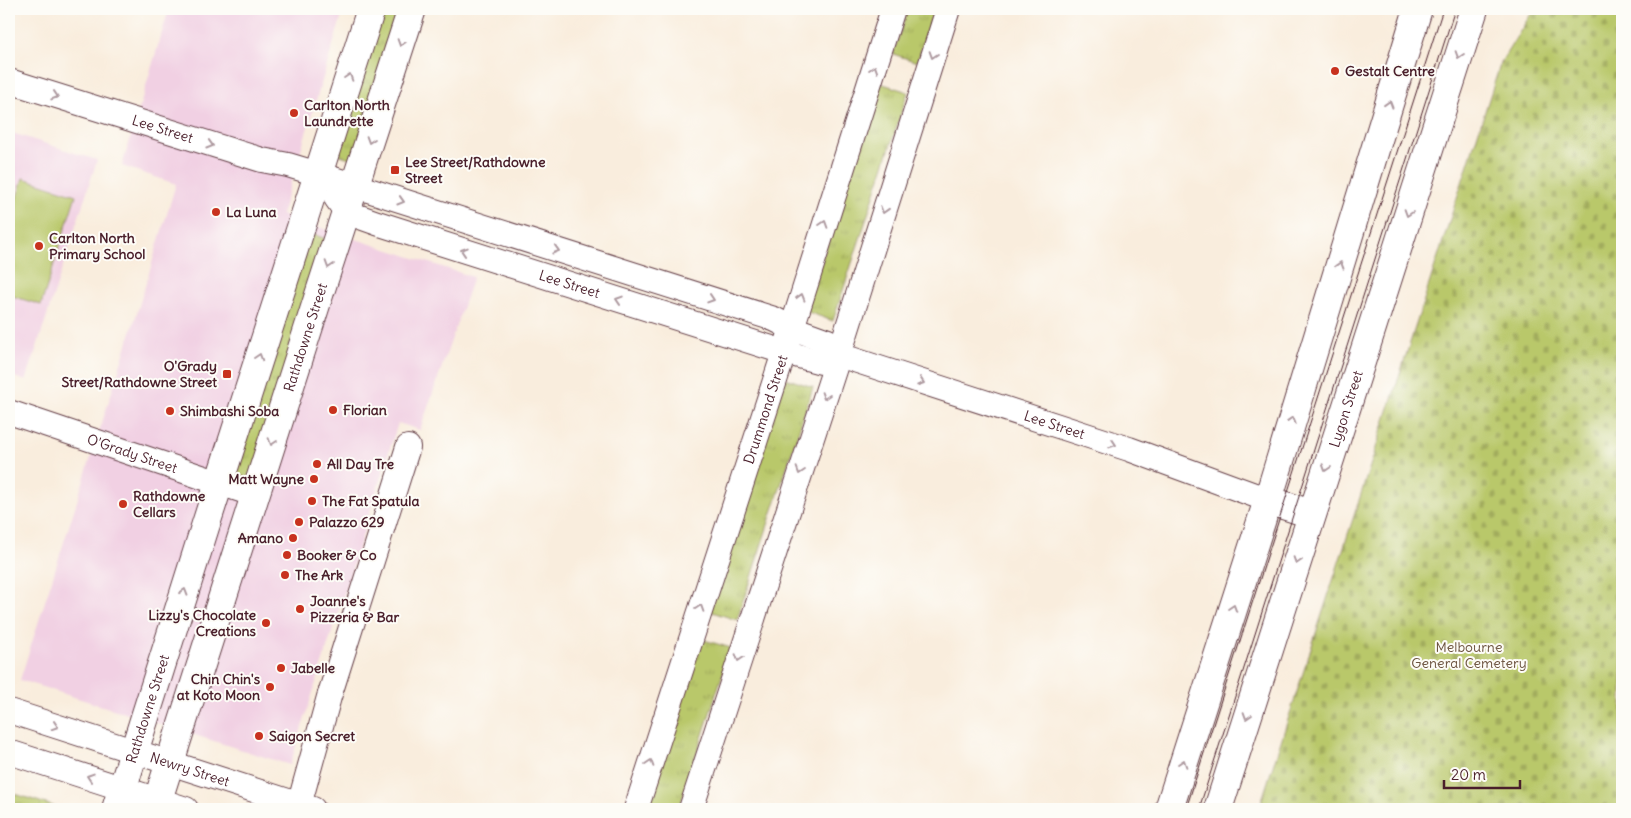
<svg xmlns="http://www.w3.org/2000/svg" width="1631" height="818" font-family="Delius,sans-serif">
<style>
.built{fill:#f1d0e3}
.grass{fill:url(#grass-tufts);stroke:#82744b}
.cemetery{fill:url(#cemetery-stones);stroke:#82744b}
.park{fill:url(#park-crowns);stroke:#82744b}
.pitch{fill:#b9c86b;stroke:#82744b}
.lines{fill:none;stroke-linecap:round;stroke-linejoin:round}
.minor-casing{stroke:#643e46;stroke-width:26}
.tertiary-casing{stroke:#643e46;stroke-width:30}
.minor{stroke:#fff;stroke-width:24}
.tertiary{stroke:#fff;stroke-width:28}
.tram{stroke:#4a1f2b;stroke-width:1}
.oneway{stroke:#ae9aa0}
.poi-dot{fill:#c8321e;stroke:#fdfcf7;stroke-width:2}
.labels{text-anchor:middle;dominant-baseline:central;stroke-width:4;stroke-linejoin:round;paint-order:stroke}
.poi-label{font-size:14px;font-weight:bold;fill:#4a1f2b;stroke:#fdfcf7;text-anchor:start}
.street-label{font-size:14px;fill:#4a1f2b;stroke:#fdfcf7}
.park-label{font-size:14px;fill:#6b523e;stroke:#fdfcf7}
</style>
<defs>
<pattern id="grass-tufts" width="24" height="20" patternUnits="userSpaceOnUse" patternTransform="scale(1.25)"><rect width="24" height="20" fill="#b9c86b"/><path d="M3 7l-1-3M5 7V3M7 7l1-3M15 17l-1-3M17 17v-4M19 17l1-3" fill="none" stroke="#a1ab5d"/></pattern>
<pattern id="cemetery-stones" width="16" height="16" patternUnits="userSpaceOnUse" patternTransform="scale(1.25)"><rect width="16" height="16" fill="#b9c86b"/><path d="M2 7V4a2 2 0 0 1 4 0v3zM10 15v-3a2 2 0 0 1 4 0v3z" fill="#a1ab5d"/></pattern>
<pattern id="park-crowns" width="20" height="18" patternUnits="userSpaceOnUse" patternTransform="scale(1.25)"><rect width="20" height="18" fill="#b9c86b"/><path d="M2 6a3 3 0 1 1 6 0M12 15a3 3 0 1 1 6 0" fill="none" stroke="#a1ab5d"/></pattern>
</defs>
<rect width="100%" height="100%" fill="#fdfcf7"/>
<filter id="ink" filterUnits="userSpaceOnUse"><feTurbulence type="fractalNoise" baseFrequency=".02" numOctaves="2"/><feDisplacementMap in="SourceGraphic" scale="10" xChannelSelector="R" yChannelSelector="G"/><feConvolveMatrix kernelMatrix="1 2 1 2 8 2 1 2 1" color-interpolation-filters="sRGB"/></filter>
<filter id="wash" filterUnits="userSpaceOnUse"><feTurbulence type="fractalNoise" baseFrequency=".0096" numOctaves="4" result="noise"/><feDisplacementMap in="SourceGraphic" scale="20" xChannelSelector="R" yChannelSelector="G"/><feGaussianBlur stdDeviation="1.12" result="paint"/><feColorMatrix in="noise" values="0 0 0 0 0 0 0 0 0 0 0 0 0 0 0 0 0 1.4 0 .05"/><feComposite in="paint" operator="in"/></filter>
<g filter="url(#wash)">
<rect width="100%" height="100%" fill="#f9eddd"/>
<path class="built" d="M169,9H344L281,215L473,277L420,430L398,423L290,765L20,680L136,316L176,184L122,166Z
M9,132L97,160L26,381L9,375Z"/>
<path class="grass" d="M381,9H405L356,160L334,153Z
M908,9H934L917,62L893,54Z
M880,83L908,92L833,321L805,311Z
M309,233L329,240L253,479L233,473Z
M785,378L813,387L737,620L709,611Z
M701,639L731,648L679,809H646Z"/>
<path class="cemetery" d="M1534,9H1622V809H1259L1501,62Z"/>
<path class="park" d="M9,792L59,808L58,809H9Z"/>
<path class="pitch" d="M23,178L76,195L41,305L9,295V222Z"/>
</g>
<g filter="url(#ink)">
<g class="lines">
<g class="minor-casing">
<g id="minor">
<path id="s1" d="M9,81L262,160L288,165L318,174L774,319L792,328L828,341L839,355L1129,449L1268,500"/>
<path id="s2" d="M336,198L346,212L377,223L784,352L821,362L839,355"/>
<path id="s3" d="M9,412L255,495"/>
<path id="s4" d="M9,711L313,809"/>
<path d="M9,752L186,809"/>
<path d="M298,809L329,697L408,447"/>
<path id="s5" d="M636,809L792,328L893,9"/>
<path d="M691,809L839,355L948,9"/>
</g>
</g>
<g class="tertiary-casing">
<g id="tertiary">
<path d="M1268,500L1311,514"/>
<path id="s6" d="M116,809L205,527L371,9"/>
<path id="s7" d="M155,809L319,295L412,9"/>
<path d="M1169,809L1268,500L1418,9"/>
<path id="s8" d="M1218,809L1474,9"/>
</g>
</g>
<use href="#minor" class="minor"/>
<use href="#tertiary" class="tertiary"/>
<path class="tram" d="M1186,809L1443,9
M1199,809L1455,9"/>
</g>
<defs><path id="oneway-chevron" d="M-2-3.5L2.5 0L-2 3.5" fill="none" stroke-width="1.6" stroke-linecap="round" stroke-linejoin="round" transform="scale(1.25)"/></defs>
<g class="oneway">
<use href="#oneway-chevron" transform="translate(401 43) rotate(108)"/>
<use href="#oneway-chevron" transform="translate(933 55) rotate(108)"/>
<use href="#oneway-chevron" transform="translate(1459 55) rotate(108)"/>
<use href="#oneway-chevron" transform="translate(874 69) rotate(-72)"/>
<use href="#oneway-chevron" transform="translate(349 77) rotate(-72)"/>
<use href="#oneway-chevron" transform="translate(55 96) rotate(18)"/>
<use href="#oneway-chevron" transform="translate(1389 104) rotate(-73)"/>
<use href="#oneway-chevron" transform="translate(370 140) rotate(108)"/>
<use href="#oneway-chevron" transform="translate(210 145) rotate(17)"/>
<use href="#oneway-chevron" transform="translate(401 201) rotate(17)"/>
<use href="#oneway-chevron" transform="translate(884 210) rotate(107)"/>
<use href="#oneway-chevron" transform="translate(1408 213) rotate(108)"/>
<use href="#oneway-chevron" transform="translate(824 224) rotate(-72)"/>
<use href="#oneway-chevron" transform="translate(556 250) rotate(17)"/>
<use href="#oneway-chevron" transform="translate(464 251) rotate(-162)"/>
<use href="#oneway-chevron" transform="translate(329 265) rotate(108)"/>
<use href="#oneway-chevron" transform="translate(1340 265) rotate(-73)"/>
<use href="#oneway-chevron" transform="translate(801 297) rotate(-73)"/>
<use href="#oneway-chevron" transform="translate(711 299) rotate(18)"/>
<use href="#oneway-chevron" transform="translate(619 300) rotate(-162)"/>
<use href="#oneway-chevron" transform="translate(259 357) rotate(-72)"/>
<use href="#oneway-chevron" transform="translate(921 382) rotate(18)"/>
<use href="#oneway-chevron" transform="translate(825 396) rotate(108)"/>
<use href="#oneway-chevron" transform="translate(1292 420) rotate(-73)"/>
<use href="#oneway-chevron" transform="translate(272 442) rotate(108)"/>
<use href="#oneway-chevron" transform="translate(1113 444) rotate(18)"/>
<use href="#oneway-chevron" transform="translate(1326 468) rotate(108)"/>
<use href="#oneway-chevron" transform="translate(800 471) rotate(108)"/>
<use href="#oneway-chevron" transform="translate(1297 561) rotate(108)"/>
<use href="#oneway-chevron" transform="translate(184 592) rotate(-73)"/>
<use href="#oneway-chevron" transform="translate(700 608) rotate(-72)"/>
<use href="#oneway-chevron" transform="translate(1233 608) rotate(-72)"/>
<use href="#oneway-chevron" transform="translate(739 658) rotate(108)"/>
<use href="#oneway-chevron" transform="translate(1247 716) rotate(108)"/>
<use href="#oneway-chevron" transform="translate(55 726) rotate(18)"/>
<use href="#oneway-chevron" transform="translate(650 763) rotate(-72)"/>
<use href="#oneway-chevron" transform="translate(1183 763) rotate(-72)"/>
<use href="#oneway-chevron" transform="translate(90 777) rotate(-162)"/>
</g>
</g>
<g class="poi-dot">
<circle cx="1335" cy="71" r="5"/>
<circle cx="294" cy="113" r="5"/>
<rect x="390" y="165" width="10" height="10" rx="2.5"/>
<circle cx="216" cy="212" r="5"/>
<circle cx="39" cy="246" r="5"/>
<rect x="222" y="369" width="10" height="10" rx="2.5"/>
<circle cx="333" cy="410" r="5"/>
<circle cx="170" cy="411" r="5"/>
<circle cx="317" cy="464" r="5"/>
<circle cx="314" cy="479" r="5"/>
<circle cx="312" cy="501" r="5"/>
<circle cx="123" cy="504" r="5"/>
<circle cx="299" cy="522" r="5"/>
<circle cx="293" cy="538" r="5"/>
<circle cx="287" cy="555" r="5"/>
<circle cx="285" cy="575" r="5"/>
<circle cx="300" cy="609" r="5"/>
<circle cx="266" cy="623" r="5"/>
<circle cx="281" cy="668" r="5"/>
<circle cx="270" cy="687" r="5"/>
<circle cx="259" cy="736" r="5"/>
</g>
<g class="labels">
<g class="poi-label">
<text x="1345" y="71">Gestalt Centre</text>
<text x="304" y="105">Carlton North<tspan x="304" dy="16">Laundrette</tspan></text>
<text x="405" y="162">Lee Street/Rathdowne<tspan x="405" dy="16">Street</tspan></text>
<text x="226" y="212">La Luna</text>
<text x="49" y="238">Carlton North<tspan x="49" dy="16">Primary School</tspan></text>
<text x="217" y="366" text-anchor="end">O'Grady<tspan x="217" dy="16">Street/Rathdowne Street</tspan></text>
<text x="343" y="410">Florian</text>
<text x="180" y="411">Shimbashi Soba</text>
<text x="327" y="464">All Day Tre</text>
<text x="304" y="479" text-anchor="end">Matt Wayne</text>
<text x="133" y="496">Rathdowne<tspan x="133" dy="16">Cellars</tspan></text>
<text x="322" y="501">The Fat Spatula</text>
<text x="309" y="522">Palazzo 629</text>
<text x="283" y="538" text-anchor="end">Amano</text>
<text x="297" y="555">Booker &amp; Co</text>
<text x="295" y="575">The Ark</text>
<text x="310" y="601">Joanne's<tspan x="310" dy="16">Pizzeria &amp; Bar</tspan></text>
<text x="256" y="615" text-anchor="end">Lizzy's Chocolate<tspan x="256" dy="16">Creations</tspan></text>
<text x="291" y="668">Jabelle</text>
<text x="260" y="679" text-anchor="end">Chin Chin's<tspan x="260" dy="16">at Koto Moon</tspan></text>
<text x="269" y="736">Saigon Secret</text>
</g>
<g class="street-label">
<text stroke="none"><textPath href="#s1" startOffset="161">Lee Street</textPath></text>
<text stroke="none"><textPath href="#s2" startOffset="252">Lee Street</textPath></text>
<text stroke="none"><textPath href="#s7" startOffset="495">Rathdowne Street</textPath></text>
<text stroke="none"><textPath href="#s5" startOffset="420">Drummond Street</textPath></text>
<text stroke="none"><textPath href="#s8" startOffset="420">Lygon Street</textPath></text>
<text stroke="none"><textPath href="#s1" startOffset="1104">Lee Street</textPath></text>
<text stroke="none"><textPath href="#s3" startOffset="130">O'Grady Street</textPath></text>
<text stroke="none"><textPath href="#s6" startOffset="105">Rathdowne Street</textPath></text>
<text stroke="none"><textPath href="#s4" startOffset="190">Newry Street</textPath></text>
</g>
<g class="park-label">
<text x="1469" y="647">Melbourne<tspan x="1469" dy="16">General Cemetery</tspan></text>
</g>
</g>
<rect width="1631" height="818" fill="none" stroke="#fdfcf7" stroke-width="30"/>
<path d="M1444 780v8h76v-8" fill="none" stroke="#4a1f2b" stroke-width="2.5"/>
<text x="1451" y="780" font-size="15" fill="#4a1f2b" stroke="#fdfcf7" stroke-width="4" paint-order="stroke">20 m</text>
</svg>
